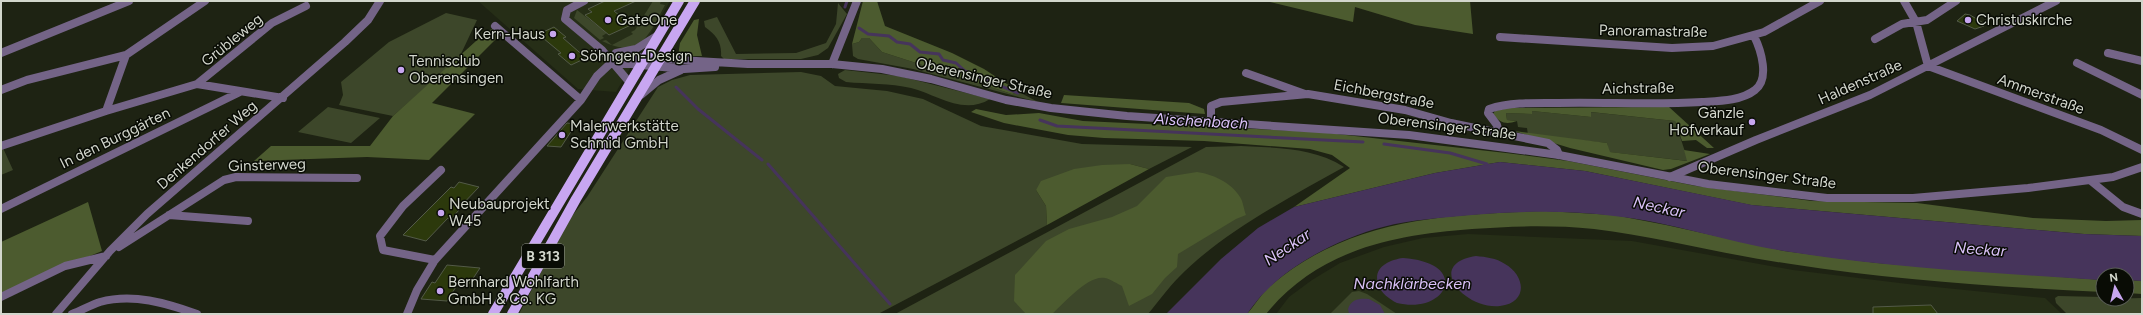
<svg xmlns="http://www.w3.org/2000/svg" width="2143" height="315" font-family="Figtree,sans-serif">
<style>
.built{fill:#262e17}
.green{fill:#3d472a}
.forest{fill:#4c5b2f}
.water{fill:#46345b}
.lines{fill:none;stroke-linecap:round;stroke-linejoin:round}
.stream{stroke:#46345b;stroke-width:3}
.building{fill:#2c390c;stroke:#535a48}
.minor{stroke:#746487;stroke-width:8}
.tertiary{stroke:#746487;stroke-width:8}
.primary{stroke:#c8a6f1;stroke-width:10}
.poi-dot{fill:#c7a6ef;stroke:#090c05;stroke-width:1.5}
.labels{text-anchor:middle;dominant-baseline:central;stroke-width:3;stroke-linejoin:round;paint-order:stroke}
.shield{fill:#090c05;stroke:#969990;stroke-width:1}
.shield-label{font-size:14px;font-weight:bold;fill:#d2d6cc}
.poi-label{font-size:15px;fill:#d2d6cc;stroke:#090c05;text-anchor:start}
.street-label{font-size:15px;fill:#d2d6cc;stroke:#090c05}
.water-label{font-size:16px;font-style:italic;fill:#d9c0f7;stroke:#090c05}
</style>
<rect width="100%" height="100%" fill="#1e2313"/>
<path class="built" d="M478,1H670L616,92L578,89Z
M1468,234L1632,241L1793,270L1916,285L2045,298L2062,314H1276L1289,297L1312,280L1340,263L1384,247L1423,238Z"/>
<path class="green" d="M653,1H661L660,4L665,5C649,35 640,60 602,41L606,40L612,45L633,34L631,32L635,30Z
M838,3L847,14L828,48L818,55L801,59H724L721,56C722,42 716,35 705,27L704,21L717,17L736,54L796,53L826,43L836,24Z
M577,10L607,33L602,36L604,38L600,40L574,18Z
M446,13L477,20L459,58L393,116L339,105L343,95L341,82L389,42Z
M862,38H869L882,52L1012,94L1019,92L1038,102L913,69L858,59L853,56L852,44L859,42Z
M845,70L899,76L990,99C963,116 936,94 911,88C890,83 867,84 846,82L839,78L838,74Z
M801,72L821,76L835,86L887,91L923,99L981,126L1082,144L1192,147L1149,169L1130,164L1036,190L1046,206L1047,225L878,314H519L568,221L587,197L658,87L672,80L690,75Z
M328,107L380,118L351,143L298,132Z
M1532,111L1591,117L1590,112L1675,121L1688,161L1609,152L1607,143L1528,135L1527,128L1518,127L1517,121L1507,120L1506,113L1532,114Z
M1241,146C1276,148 1313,147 1344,167C1289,198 1224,231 1179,277C1168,288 1158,302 1148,314H895L1206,147Z
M3,148L13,170L1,175V149Z
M1359,291L1367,294L1397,314H1330L1352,292Z
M2058,296L2103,297V299L2142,298V314H2067L2056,303L2055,298Z"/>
<path class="forest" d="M863,1H877L885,26L952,53L984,69L1019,92L1012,94L882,52L869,38H862L859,42L852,44Z
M1266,1H1470L1473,34L1415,25L1355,7L1353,22Z
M699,19L697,35L702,56H678L680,43L694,20Z
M494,28L501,34L432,103L475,114L429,160L367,157L254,161L271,146H370L393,116L486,32Z
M1064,95L1189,103L1204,109L1205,114L1061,103Z
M1669,107L1714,148H1707L1696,140L1682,141L1675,121L1591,112V117L1532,111V114L1506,113L1507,120L1517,121C1506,125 1500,123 1493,114L1495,111L1508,108Z
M976,109L1006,115L1039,113L1083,121L1319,132L1506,153L1568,161L1696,186L1812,201L1917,203L2033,218L2106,221L2142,220V236L2084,234L1751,205L1585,171L1500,162L1435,173L1294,207L1350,168L1332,155L1310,149L1204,141L1104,138L1068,135L1004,123L971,112Z
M1514,131L1607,143L1610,152L1687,161L1684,150L1710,154L1671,169L1663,170L1570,148Z
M1130,164L1149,169L1047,225L1046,206L1036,190L1041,181L1074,169L1102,165Z
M1197,172C1212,174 1231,182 1240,197C1243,201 1244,210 1246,215L1236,219L1178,254L1177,267L1165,278L1152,294L1129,306L1122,286C1117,284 1111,279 1105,278C1089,274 1063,304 1052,314H1026L1014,301L1015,275L1046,241L1069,229L1112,217L1137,206L1166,177Z
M88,202L102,251L1,293V242Z
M1546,211L1614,215L1666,225L1784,251L1877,263L2103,280V292C1999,287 1894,280 1791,264C1725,255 1660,237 1594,229C1553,225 1513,226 1472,229C1394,235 1319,249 1266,314H1247C1254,306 1260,296 1268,288C1347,218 1446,214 1546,211Z
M2127,280L2142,281V294L2127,293Z"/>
<path class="water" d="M1500,162L1585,171L1752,205L2084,234L2142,236V281L2127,280V275H2103V280H2100C1995,273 1889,268 1784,251C1727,242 1672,222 1614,216C1567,210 1519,211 1472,215C1443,218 1412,219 1383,227C1344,237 1295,261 1267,290C1259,297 1253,306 1247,314H1166L1221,259L1258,228L1294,207L1435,173Z
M1476,256C1486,257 1496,258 1505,264C1526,276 1528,303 1500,306C1465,310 1424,264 1476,256Z
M1403,258C1472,263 1447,315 1397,303C1389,299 1381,293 1378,284C1373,267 1389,260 1403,258Z
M1369,299L1380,305L1385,314H1349L1348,309C1351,299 1360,298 1369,299Z"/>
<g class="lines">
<path class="stream" d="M845,7L847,1
M859,28L868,34L889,36L897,42L910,44L920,52L939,54L943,60L956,63L965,71L1018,93
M676,87L698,109L762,160
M1040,120L1057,126L1363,142
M1384,144L1450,153L1487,164
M768,164L890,304"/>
</g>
<path class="building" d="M605,1H636L614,11L631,25L609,35L585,15L592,12L588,9Z
M1965,14L1970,15L1985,24L1984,26L1975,29L1957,21Z
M554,27L566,37L563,38L586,58L571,65L558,54L561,53L543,38L546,36L541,33Z
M567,123L576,124L561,147L547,146Z
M459,182L479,187L458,209H460L451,219L448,218L426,241L403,235L451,187L454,188Z
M447,265L480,268L470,283L459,282L447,301L421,299L432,282L435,283Z
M1931,305L1938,314H1873V307Z"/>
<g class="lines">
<path class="minor" d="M584,1L567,10L565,19L602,50L630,83
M1904,1L1916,22L1928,66L2101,130L2142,150
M495,26L581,100
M1500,37L1672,48L1713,46L1764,32L1820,1
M1875,39L1902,24L1927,20L1956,1
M1,53L129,1
M616,53L636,49L658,35
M2108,53L2142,61
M619,54L644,58
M612,62L641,65
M2077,63L2142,95
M832,64L857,1
M1246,73L1305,94
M197,84L272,23L306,6
M1,90L27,80L126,55
M106,111L126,55L205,1
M1211,121V106L1221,102L1308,94L1405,110L1451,123L1548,143L1557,150L1559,155
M1499,132L1497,125L1488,113L1489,109C1511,102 1536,103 1558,103C1606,102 1654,105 1702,102C1718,101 1741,101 1755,90C1770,79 1761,50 1754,36
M1,146L106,111L197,84L283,98
M1670,177L1756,140L1870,95L2056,1
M2091,181L2123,207L2142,214
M1,209L240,92
M169,215L248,221
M119,247L224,180L236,177L357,178
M435,260L383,250L380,236L403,206L441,170
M1,297L65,266L106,256
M56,314L110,251L147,214L345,42L368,20L380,1
M72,314C82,310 91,305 100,302C133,293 166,303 197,314
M407,314L417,290L435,260L581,100L597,76L612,62"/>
<path class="tertiary" d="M644,58L748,64H832L882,69L931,79L1006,100L1051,108L1127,116L1409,135L1559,155L1708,184L1827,198H1913L2028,188L2113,177L2142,167
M641,65L684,69L715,67
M641,95L659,80L681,70"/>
<path class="primary" d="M493,314L679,1
M512,314L576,199L695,1"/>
</g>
<g class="poi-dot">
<circle cx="608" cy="20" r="4"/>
<circle cx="1968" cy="20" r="4"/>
<circle cx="553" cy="34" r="4"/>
<circle cx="572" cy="56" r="4"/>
<circle cx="401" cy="70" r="4"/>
<circle cx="1752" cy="122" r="4"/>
<circle cx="562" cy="135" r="4"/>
<circle cx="441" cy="213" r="4"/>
<circle cx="440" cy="291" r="4"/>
</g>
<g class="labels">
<rect class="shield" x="522" y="244" width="42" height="24" rx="3"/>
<g class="shield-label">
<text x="543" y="256">B 313</text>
</g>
<g class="poi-label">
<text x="616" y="20">GateOne</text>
<text x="1976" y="20">Christuskirche</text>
<text x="545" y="34" text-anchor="end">Kern-Haus</text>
<text x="580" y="56">Söhngen-Design</text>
<text x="409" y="61">Tennisclub<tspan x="409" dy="17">Oberensingen</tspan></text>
<text x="1744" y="113" text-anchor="end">Gänzle<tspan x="1744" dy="17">Hofverkauf</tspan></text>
<text x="570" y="126">Malerwerkstätte<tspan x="570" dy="17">Schmid GmbH</tspan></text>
<text x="449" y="204">Neubauprojekt<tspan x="449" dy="17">W45</tspan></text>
<text x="448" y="282">Bernhard Wohlfarth<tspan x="448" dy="17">GmbH &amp; Co. KG</tspan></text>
</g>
<g class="street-label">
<text transform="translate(1653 31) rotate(1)">Panoramastraße</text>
<text transform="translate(232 40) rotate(-39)">Grübleweg</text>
<text transform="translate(984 78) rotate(13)">Oberensinger Straße</text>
<text transform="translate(1860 82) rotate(-24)">Haldenstraße</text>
<text transform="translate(1638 88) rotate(-1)">Aichstraße</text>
<text transform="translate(1384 94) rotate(11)">Eichbergstraße</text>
<text transform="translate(2041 94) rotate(20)">Ammerstraße</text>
<text transform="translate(1447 126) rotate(7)">Oberensinger Straße</text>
<text transform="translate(115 138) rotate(-26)">In den Burggärten</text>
<text transform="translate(207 145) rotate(-41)">Denkendorfer Weg</text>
<text transform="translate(267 165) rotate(-2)">Ginsterweg</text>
<text transform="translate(1767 175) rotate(7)">Oberensinger Straße</text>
</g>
<g class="water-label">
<text transform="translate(1201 121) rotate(3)">Aischenbach</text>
<text transform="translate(1659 207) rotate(12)">Neckar</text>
<text transform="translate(1287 247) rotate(-34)">Neckar</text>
<text transform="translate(1980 249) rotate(4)">Neckar</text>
<text x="1412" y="283">Nachklärbecken</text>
</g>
</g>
<rect width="2143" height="315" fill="none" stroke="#d2d6cc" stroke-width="4"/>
<g transform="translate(2115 287) rotate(352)"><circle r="19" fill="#090c05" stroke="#595d55"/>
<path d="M0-3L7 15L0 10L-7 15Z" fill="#c7a6ef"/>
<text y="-6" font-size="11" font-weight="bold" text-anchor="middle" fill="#d2d6cc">N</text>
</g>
</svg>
